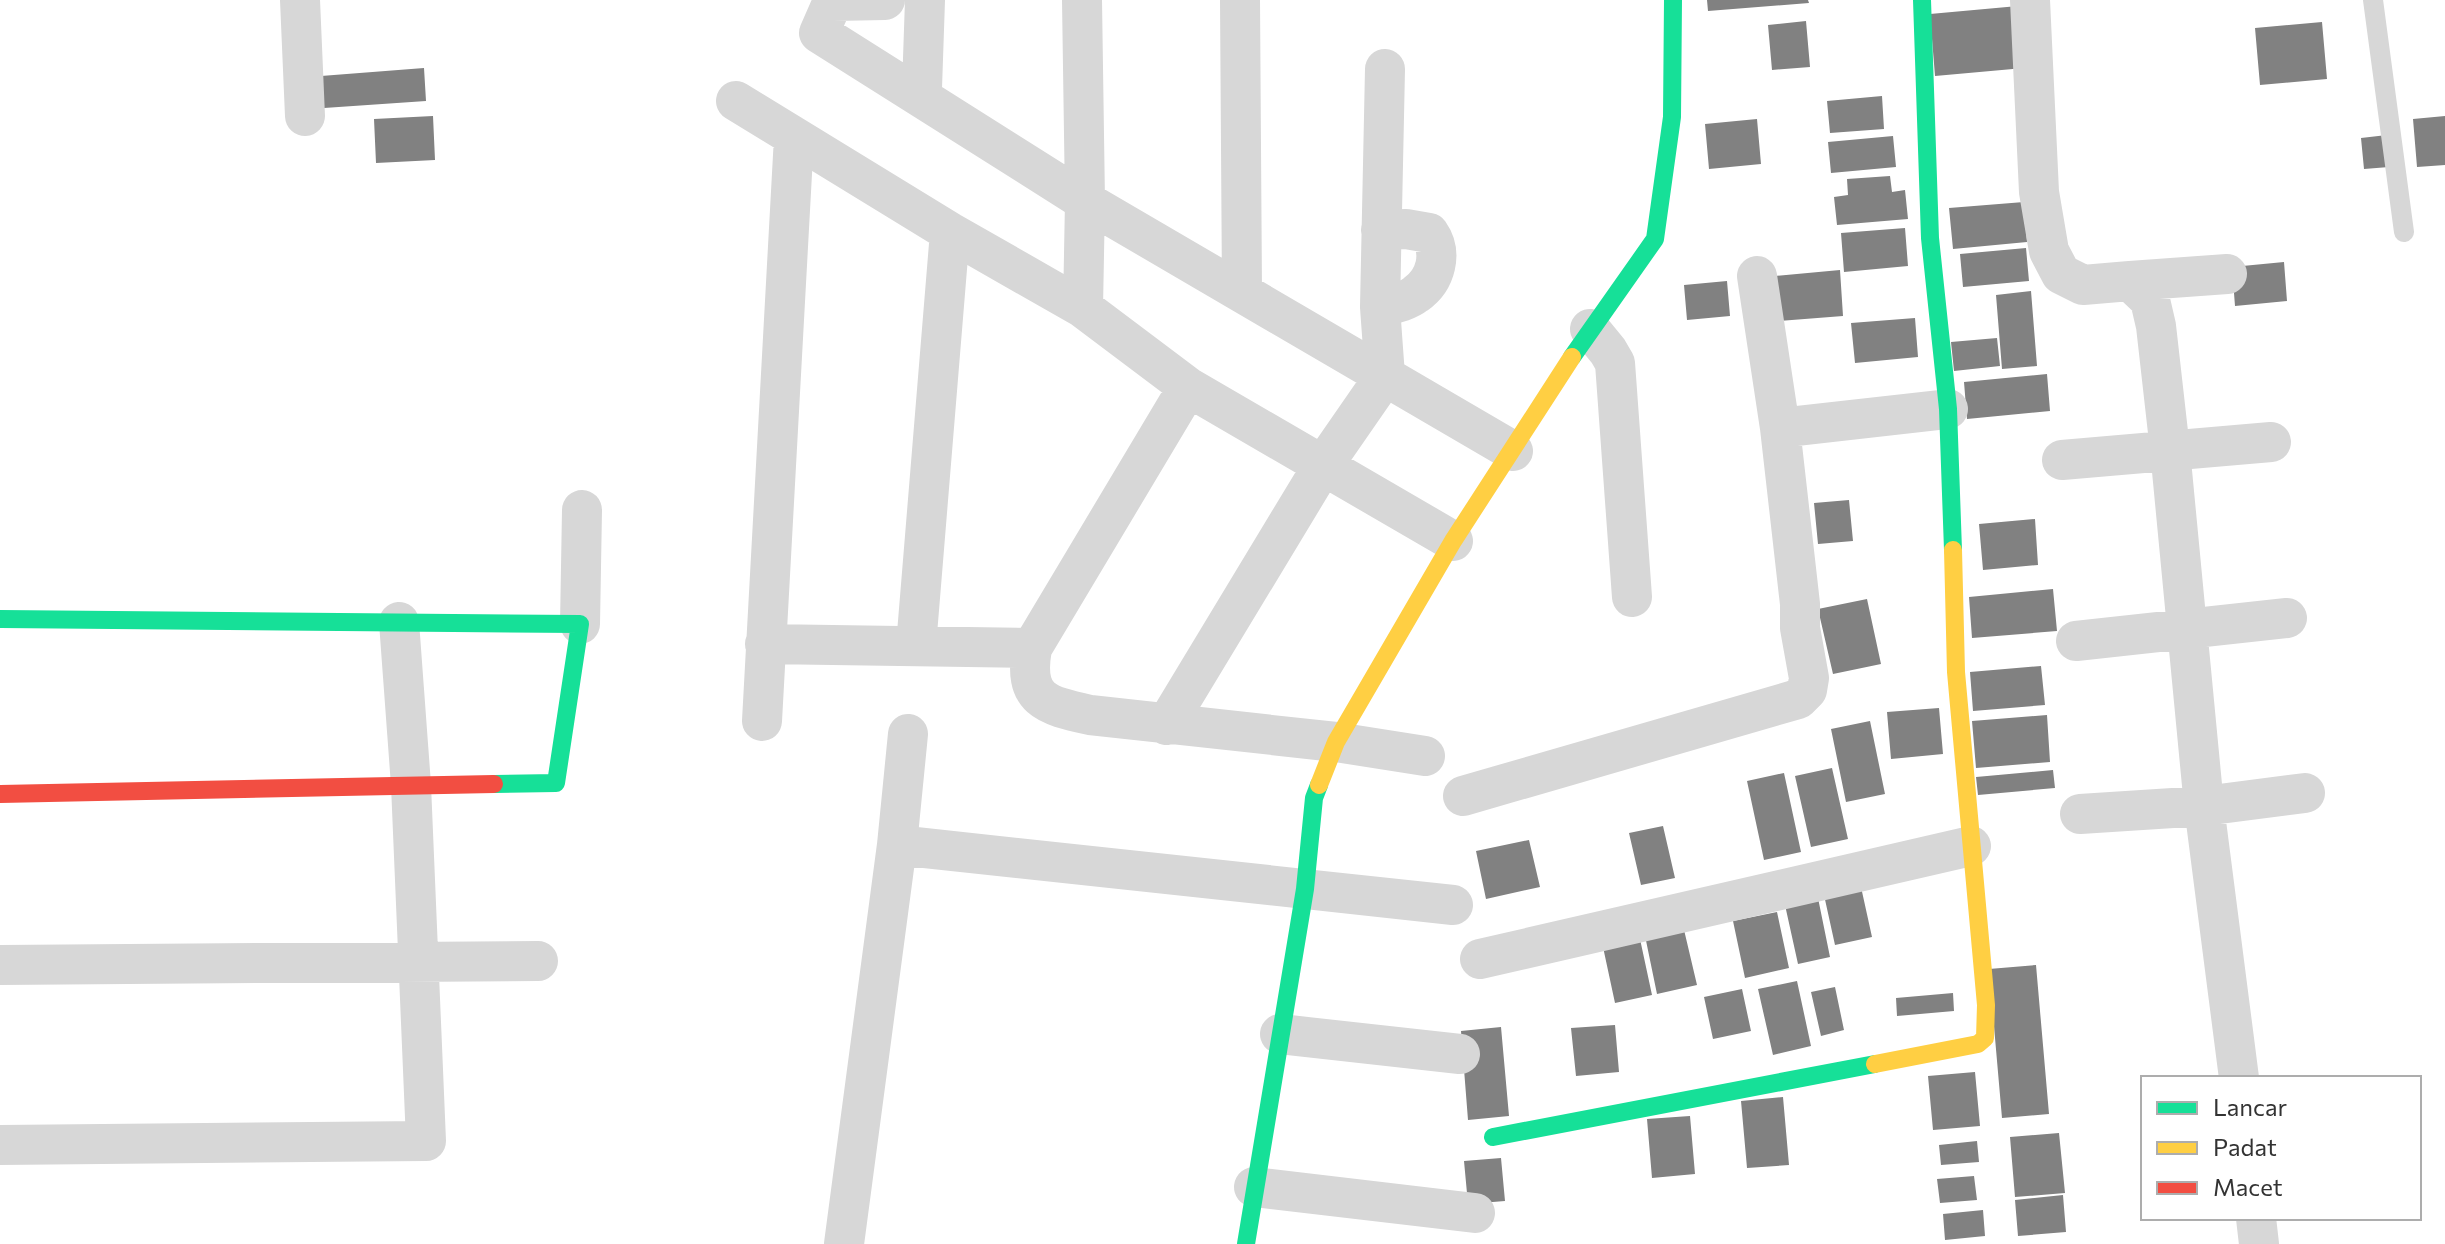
<svg xmlns="http://www.w3.org/2000/svg" width="2445" height="1244" font-family="Commissioner,sans-serif">
<style>
.building{fill:#818181}
.lines{fill:none;stroke-linecap:round;stroke-linejoin:round}
.lane{stroke:#d7d7d7;stroke-width:20}
.street{stroke:#d7d7d7;stroke-width:40}
.fast{stroke:#16e098;stroke-width:18}
.slow{stroke:#ffcf43;stroke-width:18}
.jam{stroke:#f24e42;stroke-width:18}
</style>
<rect width="100%" height="100%" fill="#fff"/>
<path class="building" d="M1707,0H1808L1809,3L1708,11Z
M2018,6L2024,68L1935,76L1930,14Z
M1806,21L1810,67L1772,70L1768,25Z
M2322,22L2327,79L2260,85L2255,28Z
M424,68L426,101L324,108L321,76Z
M1882,96L1884,129L1830,133L1827,101Z
M433,116L435,160L376,163L374,119Z
M2445,116V165L2417,167L2413,119Z
M1757,119L1761,164L1709,169L1705,124Z
M2387,135L2389,167L2364,169L2361,138Z
M1893,136L1896,167L1831,173L1828,142Z
M1890,176L1892,192L1905,190L1908,219L1837,225L1834,197L1848,195L1847,179Z
M2024,202L2027,242L1953,249L1949,208Z
M1905,228L1908,266L1844,272L1841,233Z
M2026,248L2029,281L1963,287L1960,254Z
M2284,262L2287,301L2235,306L2232,267Z
M1840,270L1843,316L1779,321L1775,276Z
M1727,281L1730,316L1687,320L1684,285Z
M2031,291L2037,366L2002,369L1996,295Z
M1915,318L1918,357L1855,363L1851,323Z
M1997,338L2000,366L1954,371L1951,342Z
M2047,374L2050,411L1967,419L1964,382Z
M1849,500L1853,541L1818,544L1814,503Z
M2035,519L2038,565L1983,570L1979,524Z
M2053,589L2057,631L1972,638L1969,597Z
M1867,599L1881,664L1833,674L1818,609Z
M2041,666L2045,705L1973,711L1970,672Z
M1939,708L1943,754L1891,759L1887,712Z
M2047,715L2050,762L1976,768L1972,721Z
M1870,721L1885,794L1846,802L1831,729Z
M1832,768L1848,839L1811,847L1795,776Z
M2053,770L2055,788L1978,795L1976,777Z
M1784,773L1801,852L1764,860L1747,781Z
M1663,826L1675,878L1641,885L1629,833Z
M1529,840L1540,887L1486,899L1476,851Z
M1861,887L1872,937L1835,945L1824,895Z
M1818,898L1830,957L1798,964L1785,905Z
M1777,912L1789,968L1745,978L1733,921Z
M1681,917L1697,985L1657,994L1643,926Z
M1640,939L1652,995L1615,1003L1603,947Z
M2036,965L2049,1114L2002,1118L1989,969Z
M1797,981L1811,1046L1773,1055L1758,989Z
M1835,987L1844,1030L1821,1036L1811,992Z
M1742,989L1751,1031L1713,1039L1704,997Z
M1953,993L1954,1011L1897,1016L1896,998Z
M1615,1025L1619,1072L1576,1076L1571,1028Z
M1501,1027L1509,1116L1468,1120L1461,1031Z
M1975,1072L1980,1126L1933,1130L1928,1076Z
M1783,1097L1789,1165L1747,1168L1741,1101Z
M1690,1116L1695,1174L1652,1178L1647,1119Z
M2059,1133L2065,1193L2015,1197L2010,1137Z
M1977,1141L1979,1162L1941,1165L1939,1145Z
M1501,1158L1505,1201L1468,1204L1464,1161Z
M1974,1176L1977,1200L1940,1203L1937,1179Z
M2063,1195L2066,1232L2018,1236L2015,1200Z
M1983,1210L1985,1236L1945,1240L1943,1214Z"/>
<g class="lines">
<path class="lane" d="M2373,0L2404,232"/>
<path class="street" d="M300,0L305,116
M885,0L833,1L819,33L1085,201L1083,308L1188,387
M1082,0L1085,201L1513,451
M1240,0L1242,292
M2030,0L2039,192L2049,251L2061,274L2083,285L2130,281L2150,300L2156,326L2170,450L2204,806L2239,1078
M922,88L925,0
M736,101L950,232L1083,308
M1757,276L1780,428
M2130,281L2227,274
M1380,307C1392,304 1406,302 1416,294C1436,280 1443,253 1429,233L1406,229L1381,230
M1590,329L1608,351L1615,363L1632,597
M2062,460L2271,442
M580,624L582,510
M2076,641L2287,618
M765,644L1032,648
M916,646L950,232
M762,721L794,137
M1166,725L1322,467L1385,376L1380,307L1385,69
M1425,756L1336,742L1090,715C1045,705 1023,700 1032,648L1188,387L1453,541
M1463,796L1798,699L1807,690L1809,678L1800,628V604L1780,428L1948,409
M2080,814L2204,806L2305,793
M897,845L908,734
M1480,959L1971,846
M0,965L538,961
M1280,1034L1460,1054
M0,1145L426,1141L411,785L399,622
M1254,1187L1475,1213
M2256,1218L2259,1244
M844,1244L897,845L1453,905"/>
<path class="fast" d="M1922,0L1930,238L1948,409L1953,550
M1572,357L1655,239L1672,117L1673,0
M0,619L580,624L556,783L494,784
M1493,1137L1875,1064
M1246,1244L1305,889L1314,798L1319,785"/>
<path class="slow" d="M1319,785L1336,742L1453,541L1572,357
M1875,1064L1978,1044L1985,1038L1986,1005L1956,672L1953,550"/>
<path class="jam" d="M0,794L494,784"/>
</g>
<rect x="2141" y="1076" width="280" height="144" fill="#ffffff" stroke="#adadad" stroke-width="2"/>
<rect x="2157" y="1102" width="40" height="12" fill="#16e098" stroke="#adadad" stroke-width="2"/>
<text x="2213" y="1116" font-size="24" fill="#333333">Lancar</text>
<rect x="2157" y="1142" width="40" height="12" fill="#ffcf43" stroke="#adadad" stroke-width="2"/>
<text x="2213" y="1156" font-size="24" fill="#333333">Padat</text>
<rect x="2157" y="1182" width="40" height="12" fill="#f24e42" stroke="#adadad" stroke-width="2"/>
<text x="2213" y="1196" font-size="24" fill="#333333">Macet</text>
</svg>
